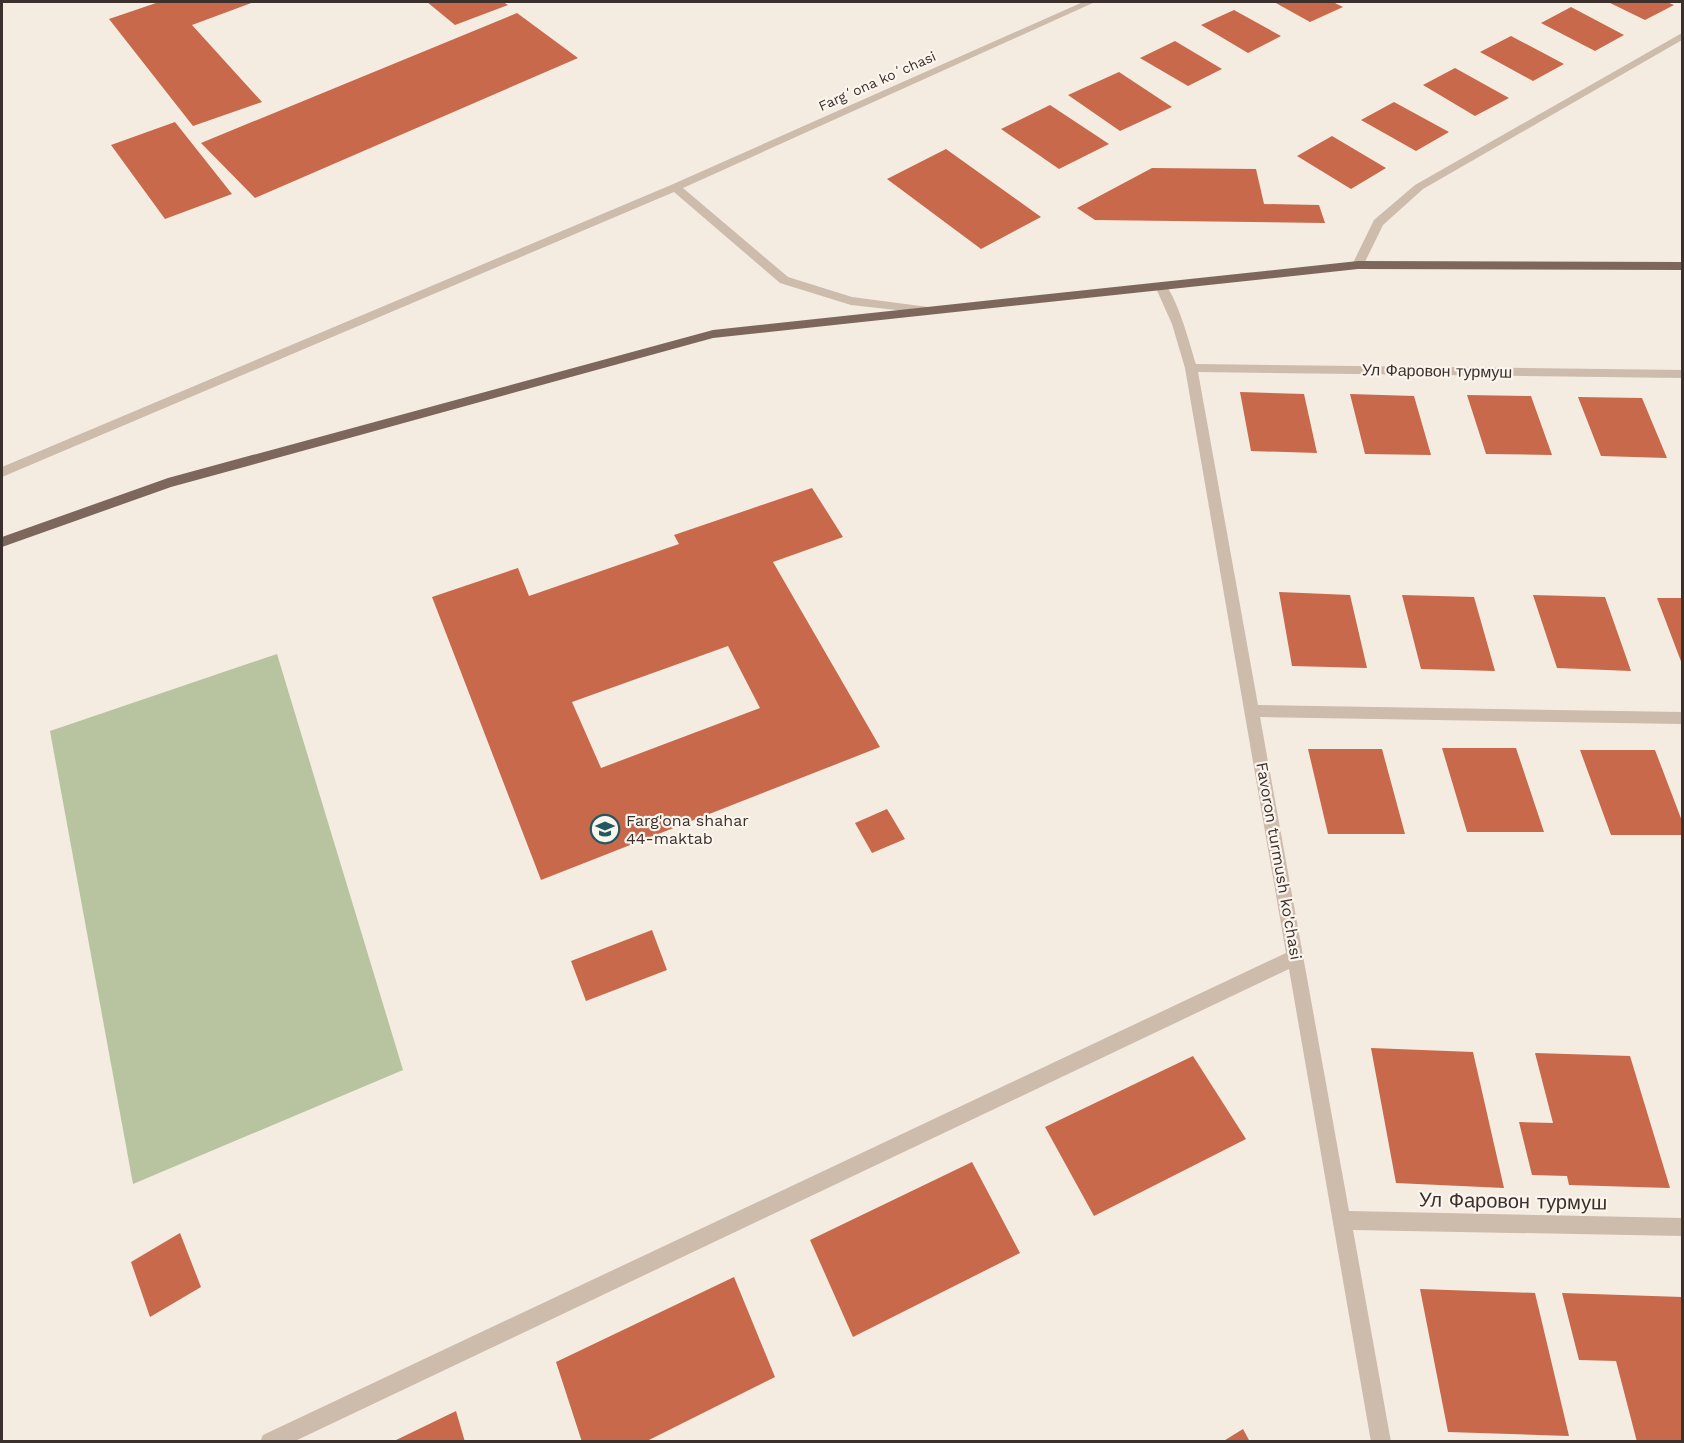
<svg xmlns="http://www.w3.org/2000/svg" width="1684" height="1443" font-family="'Work Sans',sans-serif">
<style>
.green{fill:#b8c4a0}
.building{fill:#c8694b;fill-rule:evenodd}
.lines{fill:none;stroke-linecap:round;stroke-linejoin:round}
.minor{fill:#cdbbac;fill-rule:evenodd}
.major{fill:#7d675c;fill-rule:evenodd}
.labels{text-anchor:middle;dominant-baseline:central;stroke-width:4.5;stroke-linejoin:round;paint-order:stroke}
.far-street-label{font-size:14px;fill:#3b302b;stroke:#fbf5ee}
.street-label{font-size:16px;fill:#3b302b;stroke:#fbf5ee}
.poi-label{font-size:16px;fill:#3b302b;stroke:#fbf5ee;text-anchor:start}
.near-street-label{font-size:20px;fill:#3b302b;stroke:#fbf5ee}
</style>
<rect width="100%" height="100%" fill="#f4ebe1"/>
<path class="green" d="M277,654L403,1070L133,1184L50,731Z"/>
<path class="building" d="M159,2H254L192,25L262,102L193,126L109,19Z
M427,2H503L508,5L455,25Z
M1274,2H1333L1343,7L1310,22Z
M1608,2H1667L1674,5L1645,20Z
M1571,7L1624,35L1595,51L1541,23Z
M1234,10L1281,36L1248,53L1201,25Z
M517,13L578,58L255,198L201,143Z
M1511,36L1564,64L1533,81L1480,52Z
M1175,41L1222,69L1188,86L1140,58Z
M1455,68L1509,98L1475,116L1423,85Z
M1119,72L1172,107L1120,131L1068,95Z
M1394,102L1449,132L1416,151L1361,120Z
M1050,105L1109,144L1059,169L1001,129Z
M175,122L232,194L165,219L111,145Z
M1332,136L1386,168L1351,189L1297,156Z
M946,149L1041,217L981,249L887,179Z
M1152,168L1256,169L1264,204L1319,205L1325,223L1095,220L1077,208Z
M1240,392L1304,394L1317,453L1251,451Z
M1350,394L1414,396L1431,455L1365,454Z
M1467,395L1531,396L1552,455L1486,454Z
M1578,397L1642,398L1667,458L1601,456Z
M812,488L843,537L773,562L880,747L541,880L432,597L518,568L529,596L679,544L674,535ZM728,646L760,708L601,768L572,702Z
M1279,592L1350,595L1367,668L1292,666Z
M1402,595L1474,597L1495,671L1421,669Z
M1533,595L1605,597L1631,671L1557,668Z
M1657,598H1682V664Z
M1442,748H1516L1544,832H1467Z
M1308,749H1382L1405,834H1328Z
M1580,750H1655L1682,821V835H1611Z
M887,809L905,839L872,853L855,823Z
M652,930L667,970L586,1001L571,961Z
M1371,1048L1473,1052L1504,1188L1396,1183Z
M1535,1053L1630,1056L1670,1188L1569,1185L1567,1176L1532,1175L1519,1122L1553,1123Z
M1193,1056L1246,1139L1094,1216L1045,1127Z
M972,1162L1020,1253L853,1337L810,1240Z
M180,1233L201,1287L150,1317L131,1262Z
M734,1277L775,1377L645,1442H582L556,1362Z
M1420,1289L1535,1293L1569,1436L1448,1432Z
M1562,1293L1682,1297V1442H1637L1616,1361L1579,1360Z
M456,1411L465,1442H392Z
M1243,1429L1250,1442H1222Z"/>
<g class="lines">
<path class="minor" d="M1083,2H1095L683,188L788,277L852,297L928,307L934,311L932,314L851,305L780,283L674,192L2,477V467L671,185Z
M1682,33V40L1423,189L1383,225L1362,268H1354L1352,265L1374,220L1415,185Z
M1161,282C1175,287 1191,348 1196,364L1682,370V378L1198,372L1258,705L1682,712V724L1260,717L1349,1211L1682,1218V1236L1353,1230L1391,1442H1371L1289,969L293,1442H260L263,1435L1286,953L1185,368L1172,324L1155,286Z"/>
<path class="major" d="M1358,261L1682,262V270L1358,269L713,338L171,487L2,547V537L168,478L713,330Z"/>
</g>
<defs>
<g id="school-ring" transform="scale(1.5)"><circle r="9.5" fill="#fbf5ee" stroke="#1f5a5e" stroke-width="1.5"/><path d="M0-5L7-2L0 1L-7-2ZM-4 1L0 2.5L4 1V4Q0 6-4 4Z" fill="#1f5a5e"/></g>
</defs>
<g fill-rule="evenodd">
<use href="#school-ring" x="605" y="829"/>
</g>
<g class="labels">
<g class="far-street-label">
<text transform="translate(877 81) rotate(-24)">Fargʻona koʻchasi</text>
</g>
<g class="street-label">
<text transform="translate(1437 371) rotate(1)">Ул Фаровон турмуш</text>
<text transform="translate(1279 861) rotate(80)">Favoron turmush ko'chasi</text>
</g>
<g class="poi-label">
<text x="626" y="820">Farg'ona shahar<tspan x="626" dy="18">44-maktab</tspan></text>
</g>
<g class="near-street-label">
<text transform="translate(1513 1201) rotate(1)">Ул Фаровон турмуш</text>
</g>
</g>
<rect width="1684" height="1443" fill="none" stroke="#3b302b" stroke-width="6"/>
</svg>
